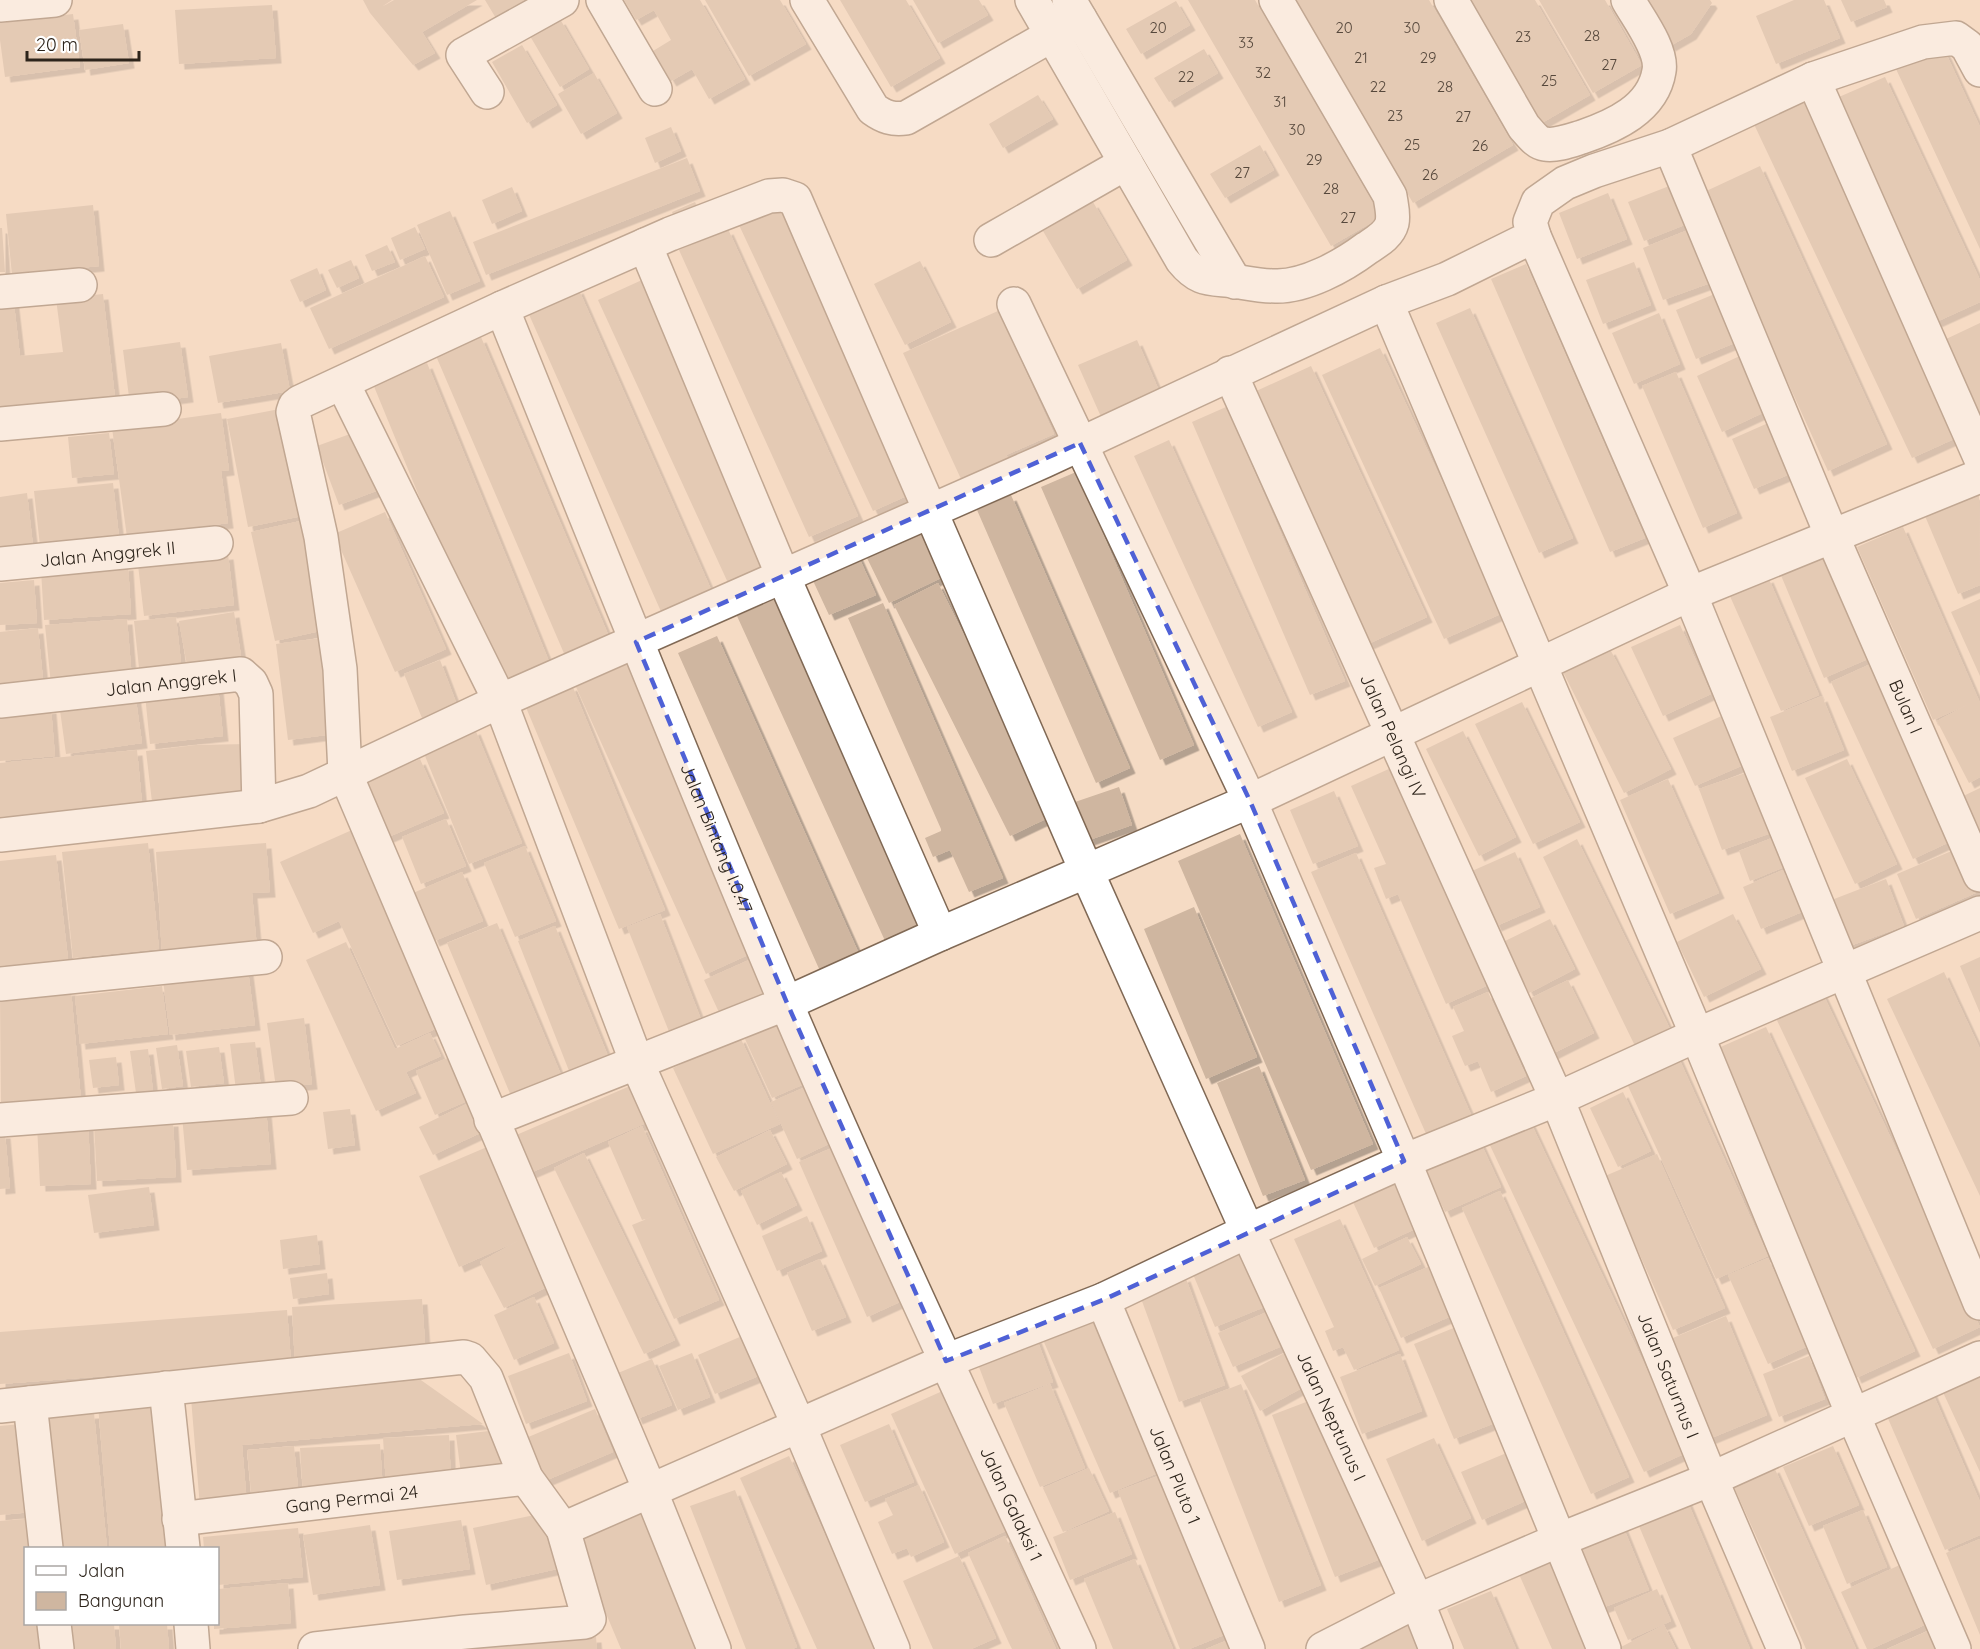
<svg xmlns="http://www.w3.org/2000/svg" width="1980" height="1649" font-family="Quicksand,sans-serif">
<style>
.building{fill:#cfb6a0;filter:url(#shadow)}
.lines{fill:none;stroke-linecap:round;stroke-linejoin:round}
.minor-casing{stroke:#806955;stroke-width:36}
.minor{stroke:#fff;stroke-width:33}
.marked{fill:none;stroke:#4f61d6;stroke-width:4.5;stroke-dasharray:12 8;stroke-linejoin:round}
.labels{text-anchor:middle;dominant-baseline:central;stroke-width:4.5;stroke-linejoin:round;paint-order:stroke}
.number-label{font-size:15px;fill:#56483c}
.street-label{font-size:18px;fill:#2d241b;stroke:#fff}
</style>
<defs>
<filter id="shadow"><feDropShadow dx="5.5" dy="5.5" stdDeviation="0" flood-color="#0004"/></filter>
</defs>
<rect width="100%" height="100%" fill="#f5dbc4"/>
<path class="building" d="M363,0H392L380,8L394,0H477L422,32L435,53L413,65L370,13Z
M485,0H525L530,8L500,25Z
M624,0H700L745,79L709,99L692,69L671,81L653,51L671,40L654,10L636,20Z
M705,0H780L806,44L749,76Z
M840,0H906L940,58L891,87Z
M913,0H979L988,15L938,43Z
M1188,0H1255L1381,217L1331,246Z
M1295,0H1429L1513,145L1413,203Z
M1468,0H1535L1590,95L1540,124Z
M1539,0H1605L1642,65L1593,93Z
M1643,0H1710L1712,3L1691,34L1670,46Z
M1794,0H1824L1840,38L1776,64L1756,16Z
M1841,0H1884L1887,7L1851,22Z
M1176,1L1190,25L1141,54L1126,29Z
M272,5L276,58L179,64L175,10Z
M73,14L80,67L5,77L0,40V23Z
M560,19L589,69L560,87L530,36Z
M123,24L129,63L85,70L79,30Z
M522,45L557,105L527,123L492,62Z
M1943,47L1980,127V249L1896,69Z
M1204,49L1218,73L1169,102L1154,78Z
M594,73L617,113L581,134L558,94Z
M1885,77L1980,280V302L1936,322L1832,100Z
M1038,95L1053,119L1003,148L989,124Z
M1805,96L1965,434L1912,458L1752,120Z
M671,127L681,151L655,163L645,138Z
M1260,145L1274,170L1225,198L1210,174Z
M687,158L700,191L486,275L473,242Z
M1760,166L1887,444L1828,471L1702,193Z
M1677,183L1692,222L1644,241L1628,202Z
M512,187L522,211L492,224L482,200Z
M1608,193L1627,239L1577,259L1559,213Z
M695,202L700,212L676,223L672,212Z
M1093,202L1127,260L1077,289L1043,231Z
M785,203L920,490L873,511L739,225Z
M93,205L99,266L12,275L6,214Z
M450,211L480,281L447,295L417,225Z
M415,227L425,249L400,260L391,238Z
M0,228H2L5,272H0Z
M1693,228L1713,282L1663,300L1643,248Z
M728,229L858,516L809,537L679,250Z
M387,245L395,262L372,271L365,255Z
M425,256L444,297L329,349L310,308Z
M351,260L359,278L337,288L328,270Z
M920,261L951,322L905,345L874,284Z
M1634,262L1651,305L1603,324L1586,280Z
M1526,264L1645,538L1610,552L1491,279Z
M317,268L326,290L300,302L290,280Z
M642,280L774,564L729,585L598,300Z
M578,288L713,594L663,616L527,310Z
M1717,293L1737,342L1696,359L1676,310Z
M103,294L116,406L0,418V298L13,296L20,356L63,352L56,299Z
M1470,308L1573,538L1539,553L1436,323Z
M998,311L1054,434L1006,455L1008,458L961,479L903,353Z
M1659,313L1680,364L1634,384L1612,333Z
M1980,323V417L1944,340Z
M481,337L610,639L566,658L436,356Z
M1137,340L1160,393L1102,419L1078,365Z
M180,342L188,397L130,405L123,350Z
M281,343L290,391L218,403L209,356Z
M1380,348L1503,613L1444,639L1322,375Z
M1744,354L1769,410L1722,432L1697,376Z
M427,363L550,664L497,686L373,384Z
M1311,366L1427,617L1368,644L1252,393Z
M1676,372L1737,513L1703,528L1642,386Z
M290,407L312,514L248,527L227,419Z
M1226,407L1345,681L1310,695L1192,422Z
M221,413L229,470L221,471L228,523L127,537L112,428Z
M1775,420L1797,471L1754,489L1732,439Z
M361,430L384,488L339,505L317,446Z
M109,433L114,474L72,478L68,437Z
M1169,440L1292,712L1258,727L1134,456Z
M1076,472L1194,745L1160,760L1041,487Z
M113,483L119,537L40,546L34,491Z
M1979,492L1980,585L1958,594L1925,516Z
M27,493L33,546L0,550V497Z
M1011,495L1130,768L1096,783L977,510Z
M385,512L446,649L395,672L334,534Z
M305,520L329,629L275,641L251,532Z
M1903,527L1980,703V777L1969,783L1937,721L1969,704L1933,720L1857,547Z
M923,531L945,576L889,603L867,558Z
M855,549L876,595L829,615L808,570Z
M1833,550L1877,655L1824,678L1780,573Z
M228,554L234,605L144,616L138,565Z
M128,565L131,614L44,620L41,570Z
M1768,577L1819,695L1781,711L1729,594Z
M34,580L37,623L0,625V583Z
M938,583L1054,815L1010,836L894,605Z
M780,597L929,923L886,943L737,616Z
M1980,599V676L1951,612Z
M883,603L1003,878L969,892L950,850L933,857L925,838L941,831V829L848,618Z
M234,612L242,662L188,671L179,621Z
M176,617L182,672L140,677L134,621Z
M127,619L132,679L51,685L45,625Z
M1680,625L1711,694L1663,716L1631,647Z
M38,628L43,680L0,684V632Z
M717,636L859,954L820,971L678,653Z
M321,638L334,734L288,740L276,644Z
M1610,649L1671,769L1624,793L1563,672Z
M440,660L457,705L422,718L404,674Z
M1875,662L1956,839L1913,859L1831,682Z
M630,663L761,949L706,974L576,687Z
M572,685L665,910L619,929L525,705Z
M218,686L223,736L150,744L145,695Z
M135,693L142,743L66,754L59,703Z
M1822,696L1844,750L1792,771L1770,717Z
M1522,702L1580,822L1533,844L1475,724Z
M51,708L55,756L0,761V712Z
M1726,714L1748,763L1695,786L1673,738Z
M475,729L522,843L469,864L423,751Z
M1463,731L1516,837L1479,856L1426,749Z
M248,744L249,795L198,796L152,802L146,751L196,745Z
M137,750L142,803L0,817V763Z
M420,759L444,813L386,838L362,784Z
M1847,759L1897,864L1855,884L1805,778Z
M1391,768L1486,986L1446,1004L1398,894L1386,899L1374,868L1386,864L1351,786Z
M1751,771L1774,832L1722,850L1699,789Z
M1668,779L1719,893L1670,914L1620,800Z
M1119,787L1132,825L1089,840L1075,802Z
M1980,788V852L1955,800Z
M1334,791L1358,846L1313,864L1290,810Z
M446,819L466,866L421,884L402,837Z
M352,830L442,1026L397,1046L339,921L313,933L280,862Z
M1240,834L1373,1144L1311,1170L1178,861Z
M1777,836L1789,865L1750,881L1739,851Z
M1577,839L1671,1031L1636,1048L1543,857Z
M148,843L159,949L73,958L62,852Z
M266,843L270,892L252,893L257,948L162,955L156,852Z
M525,846L556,921L515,937L484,863Z
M1961,847L1980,891L1916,919L1897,874Z
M1515,852L1540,907L1496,926L1472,871Z
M1356,853L1472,1117L1427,1136L1311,872Z
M56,855L68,959L0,966V861Z
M1783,870L1802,912L1761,929L1743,887Z
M462,872L483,921L434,941L413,893Z
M1886,879L1904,926L1847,947L1829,901Z
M1194,907L1257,1057L1206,1079L1144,929Z
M660,914L702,1022L670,1034L627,927Z
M1733,914L1761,969L1704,997L1677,942Z
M1550,919L1575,969L1529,993L1503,942Z
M497,923L564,1082L514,1103L447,943Z
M555,926L612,1066L573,1081L518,941Z
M346,942L395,1049L430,1033L441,1056L406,1072L416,1093L376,1111L306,960Z
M1980,957V1013L1960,966Z
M749,960L767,1001L723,1021L704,980Z
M248,970L255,1025L170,1035L163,980Z
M1944,972L1980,1049V1196L1887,999Z
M1568,980L1594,1033L1550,1055L1523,1002Z
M162,986L168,1034L80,1044L75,996Z
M71,990L81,1100L1,1107L0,995Z
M1488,992L1526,1076L1491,1092L1478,1061L1465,1066L1452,1036L1464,1031L1453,1007Z
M1822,992L1980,1327L1933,1349L1774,1014Z
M304,1018L312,1084L276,1088L267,1023Z
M790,1019L818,1078L772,1098L745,1039Z
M1766,1027L1915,1351L1856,1378L1707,1053Z
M740,1037L780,1124L713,1154L673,1068Z
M255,1042L261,1087L236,1090L230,1044Z
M177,1045L183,1086L162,1089L156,1048Z
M219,1047L224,1083L191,1087L186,1051Z
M148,1049L153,1091L136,1093L130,1051Z
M1676,1052L1768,1256L1716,1279L1623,1075Z
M455,1055L474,1098L435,1115L416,1071Z
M116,1057L119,1085L93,1088L89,1060Z
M1259,1066L1305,1180L1263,1196L1217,1083Z
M810,1085L835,1141L797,1159L771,1102Z
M630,1086L646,1123L530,1173L514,1136Z
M1623,1092L1651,1151L1618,1167L1590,1108Z
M475,1100L489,1129L433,1155L419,1127Z
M266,1109L271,1164L187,1170L182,1116Z
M350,1109L355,1145L328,1149L323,1112Z
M1529,1119L1686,1453L1644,1472L1487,1139Z
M173,1121L176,1177L97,1181L94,1124Z
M88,1123L91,1184L40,1186L37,1125Z
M642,1126L719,1300L674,1319L632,1225L654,1216L642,1220L608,1142Z
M770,1130L787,1164L734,1191L716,1157Z
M0,1133H5L10,1188L0,1189Z
M1477,1135L1501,1187L1445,1212L1421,1161Z
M487,1147L551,1285L504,1308L480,1262L520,1240L459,1267L419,1176Z
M834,1147L902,1301L867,1317L799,1162Z
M584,1153L675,1340L644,1354L554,1168Z
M1657,1154L1725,1308L1673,1330L1605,1176Z
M1388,1171L1415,1229L1374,1248L1347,1189Z
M781,1172L797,1205L757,1225L741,1191Z
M149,1187L154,1225L94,1233L88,1195Z
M1500,1191L1629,1477L1591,1494L1462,1208Z
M807,1216L822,1251L777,1271L762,1236Z
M1340,1219L1399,1350L1354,1370L1343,1347L1333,1351L1325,1331L1334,1327L1294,1239Z
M317,1235L320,1264L283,1269L280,1240Z
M1407,1237L1421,1264L1375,1286L1362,1259Z
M1242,1246L1267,1306L1215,1327L1190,1267Z
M1768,1258L1808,1346L1768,1364L1728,1275Z
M820,1259L846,1317L812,1331L787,1273Z
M1428,1267L1449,1317L1401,1338L1379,1288Z
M327,1273L329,1294L293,1299L290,1278Z
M1185,1276L1225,1385L1179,1402L1139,1293Z
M534,1297L554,1343L514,1360L494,1315Z
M422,1299L426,1358L295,1366L292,1307Z
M287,1310L291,1362L0,1384V1332Z
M1094,1310L1165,1470L1110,1493L1040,1333Z
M1267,1312L1282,1346L1233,1367L1218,1333Z
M1726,1316L1767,1415L1709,1439L1668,1340Z
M1461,1325L1500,1421L1454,1439L1414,1344Z
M749,1333L766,1373L715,1394L698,1355Z
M1036,1337L1053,1382L993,1404L976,1359Z
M1292,1349L1311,1383L1260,1411L1241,1376Z
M569,1353L587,1401L526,1424L508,1376Z
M692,1353L710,1397L678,1410L659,1366Z
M1400,1354L1422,1411L1362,1434L1340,1377Z
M1809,1356L1825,1399L1779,1417L1763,1374Z
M652,1359L672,1405L637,1419L618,1373Z
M1980,1371V1472L1941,1388Z
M418,1378L483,1424L242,1445L247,1504L200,1507L191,1398Z
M1050,1384L1085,1468L1040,1487L1004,1403Z
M1241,1384L1321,1585L1279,1602L1200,1400Z
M1930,1387L1980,1502V1535L1945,1550L1883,1407Z
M947,1389L1010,1529L955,1554L891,1414Z
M1314,1399L1378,1560L1335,1577L1272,1415Z
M156,1400L169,1548H110L98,1405Z
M595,1409L613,1452L533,1486L514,1443Z
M94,1413L107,1548H49L37,1417Z
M21,1424L32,1512L0,1515V1426Z
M889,1424L914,1482L865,1502L840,1445Z
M505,1429L511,1476L462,1482L456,1435Z
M449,1435L451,1483L386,1485L383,1438Z
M1434,1438L1471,1518L1422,1541L1386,1459Z
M380,1444L383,1491L303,1495L300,1448Z
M294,1446L299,1498L252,1502L247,1450Z
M1833,1446L1859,1505L1809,1526L1783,1467Z
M1516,1449L1537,1496L1482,1520L1461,1472Z
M789,1456L807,1495L876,1649H817L740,1478Z
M1774,1467L1856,1649H1806L1761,1547L1733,1485Z
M1089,1468L1109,1511L1063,1532L1043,1488Z
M1166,1473L1229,1633L1189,1649H1180L1118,1491Z
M919,1485L944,1542L911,1557L907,1548L892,1554L878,1522L893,1515L885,1499Z
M735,1490L797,1647L792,1649H746L690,1506Z
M1686,1498L1750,1649H1691L1636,1519Z
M639,1504L701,1649H621L572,1533Z
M1863,1510L1887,1567L1847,1584L1823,1526Z
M1115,1512L1132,1554L1070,1580L1053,1537Z
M544,1513L557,1569L486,1585L473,1528Z
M37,1518L40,1548H26V1624H47L50,1649H0V1521Z
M461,1520L470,1569L397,1580L389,1531Z
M1622,1524L1649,1590L1594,1611L1567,1545Z
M370,1525L380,1585L313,1595L303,1535Z
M298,1528L303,1577L218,1585V1548H204L203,1537Z
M1005,1536L1030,1591L1056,1649H1012L1009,1643L968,1553Z
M1980,1539V1635L1946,1553Z
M959,1556L996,1638L971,1649H933L903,1581Z
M1552,1557L1593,1649H1552L1518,1572Z
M1135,1559L1157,1611L1173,1649H1113L1106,1632L1084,1579Z
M1904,1563L1931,1622L1871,1649H1867L1841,1592Z
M288,1583L291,1623L214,1629V1624H218V1589Z
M1657,1589L1671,1621L1628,1640L1614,1608Z
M1491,1591L1516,1649H1464L1447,1609Z
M56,1624H114L116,1649H58Z
M119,1624H167L169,1649H121Z
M1407,1624L1418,1649H1358Z
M1664,1625L1676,1649H1617Z
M1930,1630L1938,1649H1887Z
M596,1637L597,1649H478V1643Z
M1228,1640L1232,1649H1206Z"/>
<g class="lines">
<g class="minor-casing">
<g id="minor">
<path d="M603,0L655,89"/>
<path d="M807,0L873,109C884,117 893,120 906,118L1080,19"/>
<path d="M1032,0L1182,260C1199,281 1209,278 1234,281C1247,283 1261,286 1275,286C1305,287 1343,266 1367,248C1376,242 1389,235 1392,223C1394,214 1391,204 1390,196L1276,0"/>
<path d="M1069,0L1235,282"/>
<path d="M1451,0L1524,127C1530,133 1536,143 1545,144C1556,146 1572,140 1582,137C1614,126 1653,109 1659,71C1663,50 1638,18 1628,0"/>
<path d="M0,5L55,0"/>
<path d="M1813,79L1980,457"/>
<path d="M487,92L463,55L562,0"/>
<path id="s1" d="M1670,146L1832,536L1980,875"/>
<path d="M1534,236L1690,594L1980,1303"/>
<path d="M991,240L1126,163"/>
<path d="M645,245L783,576L940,934"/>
<path d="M0,292L80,285"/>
<path d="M1386,302L1697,1035L1853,1415L1954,1649"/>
<path d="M1014,304L1250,801L1404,1161L1604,1649"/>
<path id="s2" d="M502,308C595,540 688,771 785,1001C878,1219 980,1433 1079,1649"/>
<path id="s3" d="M1230,373L1557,1099L1711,1479L1784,1649"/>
<path d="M343,384L500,701L637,1063L799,1426L893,1649"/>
<path d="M0,424L164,409"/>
<path id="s4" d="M0,564L216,543"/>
<path id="s5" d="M0,701L241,674L251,683L256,694L259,806"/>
<path d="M0,835L259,806L309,791L500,701L1044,461L1386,302L1447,279L1534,236L1530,222L1538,202L1565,183L1594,171L1670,146L1813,79L1923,42L1956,38L1967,46L1980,70"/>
<path d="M0,984L265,957"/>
<path d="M0,1120L291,1098"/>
<path d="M491,1120L787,1003L940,934L1250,801L1690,594L1980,476"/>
<path id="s6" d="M1103,1300L1248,1649"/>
<path d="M166,1388L183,1548"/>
<path d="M30,1403L46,1548"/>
<path d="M0,1406L464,1357L470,1359L486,1378L526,1478L563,1529L589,1619L585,1622L465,1632L315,1649"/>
<path id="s7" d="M179,1519L526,1478"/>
<path d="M563,1529L946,1361L1103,1300L1248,1231L1404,1161L1557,1099L1697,1035L1980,913"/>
<path d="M54,1624L57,1649"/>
<path d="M191,1624L193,1649"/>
<path id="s8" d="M714,1649L650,1490L345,773L340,669L321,537L293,412L295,406L300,402L502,308L670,234L769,196L783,195L795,199L1086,870L1256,1250L1417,1601L1436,1649"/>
<path d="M1323,1649L1417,1601L1559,1540L1711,1479L1980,1358"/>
</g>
</g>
<use href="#minor" class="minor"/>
</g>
<path d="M0 0H1980V1649H0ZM1080,443L1250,801L1404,1161L1103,1300L946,1361L787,1003L636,642Z" fill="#f5dbc4" fill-opacity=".55" fill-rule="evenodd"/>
<path class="marked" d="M1080,443L1250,801L1404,1161L1103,1300L946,1361L787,1003L636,642Z"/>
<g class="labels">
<g class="number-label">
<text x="1158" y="27">20</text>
<text x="1344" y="27">20</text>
<text x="1412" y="27">30</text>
<text x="1592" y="35">28</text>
<text x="1523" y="36">23</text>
<text x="1246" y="42">33</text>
<text x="1361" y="57">21</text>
<text x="1428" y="57">29</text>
<text x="1609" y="64">27</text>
<text x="1263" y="72">32</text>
<text x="1186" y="76">22</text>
<text x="1549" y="80">25</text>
<text x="1378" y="86">22</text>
<text x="1445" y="86">28</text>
<text x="1280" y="101">31</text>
<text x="1395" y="115">23</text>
<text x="1463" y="116">27</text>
<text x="1297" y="129">30</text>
<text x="1412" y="144">25</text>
<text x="1480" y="145">26</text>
<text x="1314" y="159">29</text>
<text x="1242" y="172">27</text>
<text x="1430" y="174">26</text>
<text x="1331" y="188">28</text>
<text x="1348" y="217">27</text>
</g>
<g class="street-label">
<text stroke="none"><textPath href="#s4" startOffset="108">Jalan Anggrek II</textPath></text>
<text stroke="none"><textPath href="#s5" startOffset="172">Jalan Anggrek I</textPath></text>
<text stroke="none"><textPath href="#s1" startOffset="608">Bulan I</textPath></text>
<text stroke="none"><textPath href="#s3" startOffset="398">Jalan Pelangi IV</textPath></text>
<text stroke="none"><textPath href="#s2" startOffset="572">Jalan Bintang I.0.47</textPath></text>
<text stroke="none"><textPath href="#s3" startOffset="1094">Jalan Saturnus I</textPath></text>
<text stroke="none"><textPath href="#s8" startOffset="3198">Jalan Neptunus I</textPath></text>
<text stroke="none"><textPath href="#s6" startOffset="189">Jalan Pluto 1</textPath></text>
<text stroke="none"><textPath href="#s7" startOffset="174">Gang Permai 24</textPath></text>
<text stroke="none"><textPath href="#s2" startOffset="1300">Jalan Galaksi 1</textPath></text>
</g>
</g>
<rect x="24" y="1547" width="195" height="78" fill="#ffffff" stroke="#aba7a4" stroke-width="1.5"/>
<rect x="36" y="1566" width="30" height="9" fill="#ffffff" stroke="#aba7a4" stroke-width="1.5"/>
<text x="78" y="1577" font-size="18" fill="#2d241b">Jalan</text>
<rect x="36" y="1592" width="30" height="18" fill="#cfb6a0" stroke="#aba7a4" stroke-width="1.5"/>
<text x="78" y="1607" font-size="18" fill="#2d241b">Bangunan</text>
<path d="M27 51v9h112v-9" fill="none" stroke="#2d241b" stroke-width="3"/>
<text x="36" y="51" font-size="18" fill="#2d241b" stroke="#ffffff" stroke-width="4.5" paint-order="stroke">20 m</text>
</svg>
